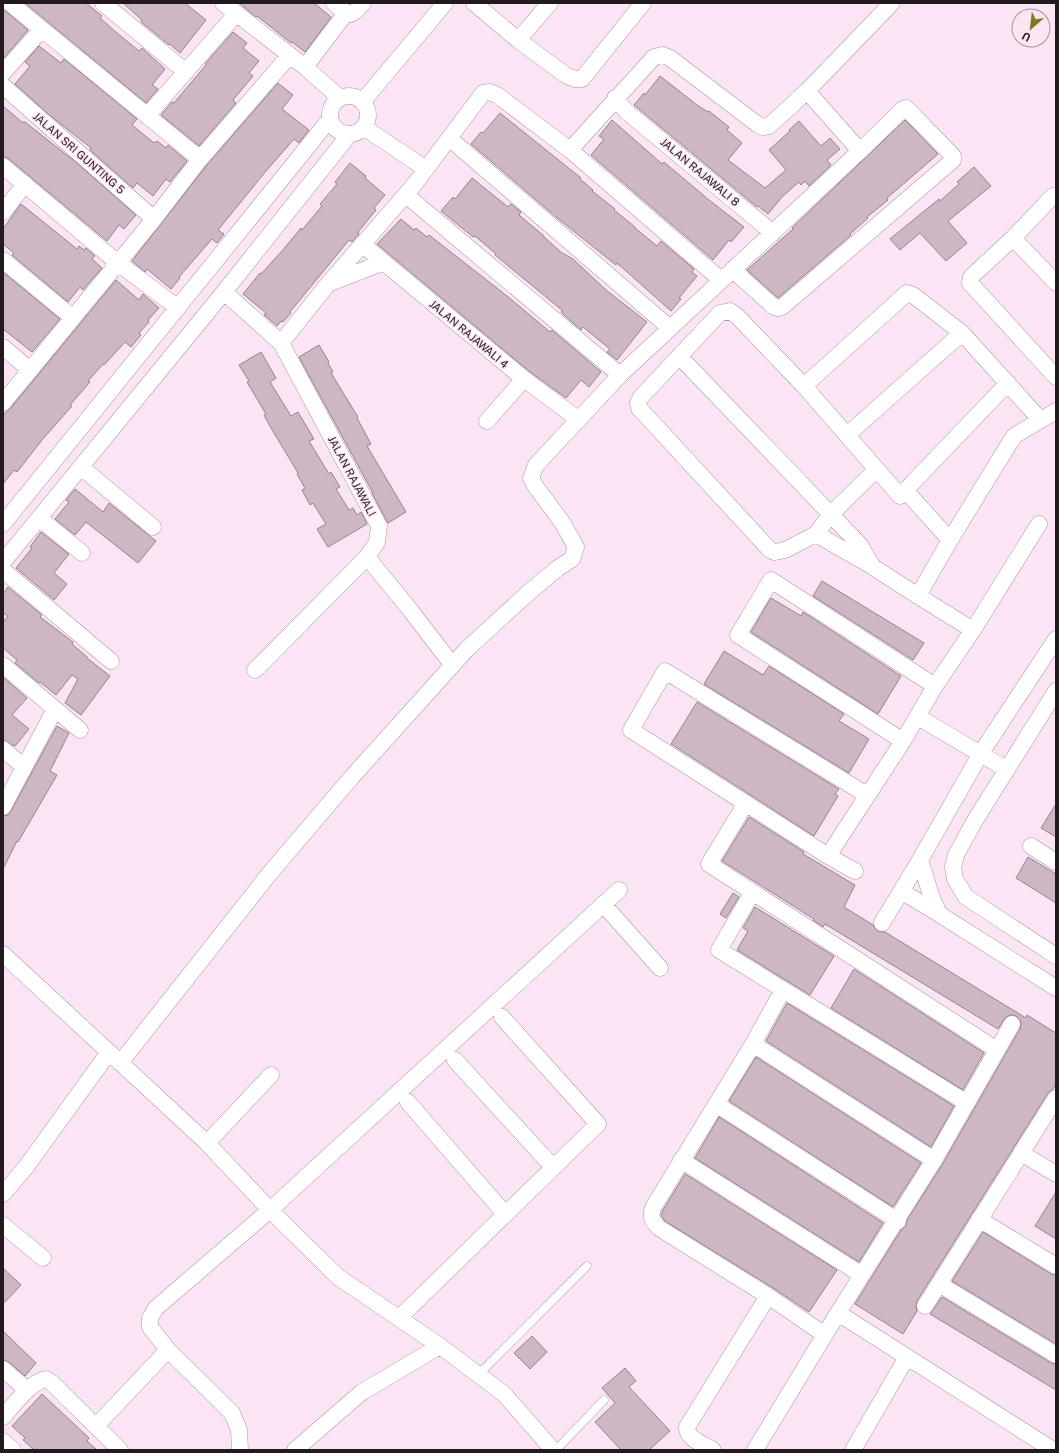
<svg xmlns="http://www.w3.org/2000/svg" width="1059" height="1453" font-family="'Public Sans',sans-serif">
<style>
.building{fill:#cdb7c5;stroke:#978290}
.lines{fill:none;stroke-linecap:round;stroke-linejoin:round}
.lane-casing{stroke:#aa95a3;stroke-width:9}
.street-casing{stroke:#aa95a3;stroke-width:17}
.lane{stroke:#fff;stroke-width:8}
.street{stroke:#fff;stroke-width:16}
.labels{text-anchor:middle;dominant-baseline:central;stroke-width:3;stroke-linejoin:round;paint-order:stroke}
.street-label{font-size:11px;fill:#221a1f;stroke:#fbe5f4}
</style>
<rect width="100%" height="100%" fill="#fbe5f4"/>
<path class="building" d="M25,3H86L102,16L100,18L117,33L139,51L142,48L165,69L152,85L158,89L146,103Z
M123,3H185L206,20L180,53L170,44L169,45L141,22L142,20Z
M239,3H314L331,17L305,52L292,42L291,43L257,16L256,17Z
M3,9L28,30L3,59Z
M233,32L247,43L243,48L259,61L249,73L253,76L233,100L236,103L199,146L161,115L172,102L174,103L179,97L206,65L205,64Z
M39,46L61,63L64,59L137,119L132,125L154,143L157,141L166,148L168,145L187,161L170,182L166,179L153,196L137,183L133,188L90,150L91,148L47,113L15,84L30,66L25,62Z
M660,76L697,105L708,112L709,111L729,127L727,130L742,143L728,160L765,188L786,170L769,150L790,131L789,130L799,121L821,146L830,138L840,149L827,160L831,165L809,186L805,181L801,185L799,182L782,197L768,214L758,206L757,207L634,105L644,93L645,95Z
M278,83L293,95L282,109L309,130L299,143L294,139L266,171L218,230L224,234L217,243L212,239L179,277L180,278L171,289L147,269L145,272L132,261L207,165Z
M3,106L22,122H25L78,164L136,215L124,229L119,225L107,241L9,159L3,156Z
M500,113L581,178L580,179L593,190L592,191L615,209L614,210L635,227V228L657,246L661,241L694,269L692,272L697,276L679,298L681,299L671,311L617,263L616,265L556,217L471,144L481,132L483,133Z
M612,120L662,164L664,162L709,200L744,227L731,242L729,240L713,260L591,155L604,139L599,136Z
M905,120L938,154L887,198L888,200L867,217L868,218L850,234L851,235L778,298L747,270L793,229L792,228Z
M350,163L366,176L365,178L385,195L374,208L376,210L358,232L359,234L352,242L349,240L290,312L291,313L283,322L281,321L277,326L264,315L266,313L243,294L260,273L261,274L282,251L301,228L302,230L322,206L320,204L337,184L335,182Z
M974,167L991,186L948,221L967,243L946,261L920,233L900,250L890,239L939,199L940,201L959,184L957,182Z
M472,178L508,207L511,204L521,212L519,215L544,236V237L562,253L573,259L606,290L647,322L617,360L607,352L610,349L583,327L581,330L564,315L561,312L563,311L495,255L496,254L475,236L473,237L441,211L453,197L455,199Z
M21,204L77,249L79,246L84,250L86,248L95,256L92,259L102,268L83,290L80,287L68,302L12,255L14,253L3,244V229Z
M401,219L414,230L416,228L427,237L429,235L507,296L550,332L552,330L601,372L589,387L581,380L566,398L530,372L377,244Z
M3,272L60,319L32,352L3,329Z
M116,280L139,300L143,294L159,308L148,320L149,322L139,333L141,335L131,347L125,342L104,365L103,364L88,381L90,382L70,405L72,406L42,440L17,472L14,470L3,484V415L10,409Z
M319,345L329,362L328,363L333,372L331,373L358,417L357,418L371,444L367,446L406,512L388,523L372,493H373L299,357Z
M261,352L276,378L270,382L291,416L298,412L314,439L309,441L329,474L331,472L340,487L336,489L349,510L353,508L357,515L361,512L367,524L328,547L317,529L326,524L313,503L310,505L302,490L305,488L297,474L298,473L271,428L264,415L266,414L247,382L249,381L239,365Z
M75,489L103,512L109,503L156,541L138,563L86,522L75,535L55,519L69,502L66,500Z
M41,532L69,554L54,573L67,584L54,600L16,568L32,548L30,547Z
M822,581L924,643L913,660L813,596Z
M8,587L42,615L40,617L73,642L72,644L87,657V658L110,676L81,715L65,703L78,679L72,675L56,695L40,682L39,683L15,663L17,660L3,648V622L8,616L3,613V594Z
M771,598L801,616L803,612L901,676L878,714L751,632Z
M724,651L763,675L769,666L844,714L839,721L869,739L849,773L704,684Z
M3,677L27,698L12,715L29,729L15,746L3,740Z
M697,702L839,789L835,794L838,796L814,836L671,744Z
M57,726L69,733L50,771L57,775L18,842L17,841L3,869V816L8,815L11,811Z
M1056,804V837L1041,828Z
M749,817L804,852L803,854L855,885L844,907L873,925L877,931L885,932L1026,1018L1027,1015L1056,1033V1084L1053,1089L1048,1093L917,1301L916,1306L917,1311L903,1334L855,1304L901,1230L906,1226L907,1220L942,1165L1020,1029L1021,1024L1020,1020L1016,1016L1012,1015L1008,1016L1004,1019L998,1029L825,924L823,927L813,920L814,919L722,861Z
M1028,857L1056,874V903L1016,878Z
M733,893L739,897L726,918L720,914Z
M755,907L834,956L810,995L737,950L748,931L743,928Z
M854,969L984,1053L963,1090L831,1008Z
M787,1003L954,1106L931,1147L766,1041Z
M756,1057L921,1163L893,1207L729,1101Z
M719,1117L883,1223L859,1262L695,1158Z
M685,1174L837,1270L809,1312L773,1288L665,1221L661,1215L663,1210Z
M1056,1192V1239L1035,1226Z
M983,1232L1051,1274L1056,1275V1344L952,1281Z
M3,1268L21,1285L3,1304Z
M942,1297L1051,1363L1056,1364V1390L930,1314Z
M3,1331L36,1363L25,1376L9,1362L3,1360Z
M532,1336L547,1352L530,1369L514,1353Z
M625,1368L636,1381L629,1387L670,1431L649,1450H621L595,1422L615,1403L602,1388Z
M42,1394L89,1438L87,1441L97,1450H34L23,1440L25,1438L12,1426Z"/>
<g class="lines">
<g class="lane-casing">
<path id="lane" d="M478,1375L587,1266
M556,1450L604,1400"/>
</g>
<g class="street-casing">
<path id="street" d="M10,3L200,159
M103,3L186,72
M223,3L305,67L340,98
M334,3L346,13L351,14L356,11L363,3
M474,3L518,40L567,76L575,79H582L643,3
M518,40L550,3
M305,67L346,13
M3,73L42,29
M3,86L154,219
M807,91L860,151
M330 115a19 19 0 1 1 38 0a19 19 0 1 1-38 0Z
M615,98L627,112L773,233
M363,101L445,3
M147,116L236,14
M365,128L426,169
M449,138L670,328
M570,150L654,57L663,55L670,58L757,124L763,127L769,126L807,91L892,3
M3,166L118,263L178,308
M406,195L620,375
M1056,196H1053L1013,238L971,277L970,283L1056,377
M3,212L25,184
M1013,238L1056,283
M362,244L524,379L579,420
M3,260L73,318
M330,283L384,262
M224,292L281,343L379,526L377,542L367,557L255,670
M281,343L328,284L414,185L483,93L490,92L497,95L570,150L721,280
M3,347L30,370
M679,356L860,545L873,567L918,596L973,630
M804,386L907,293L913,295L962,333L1037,416L1041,419
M3,403L154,219L200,159L290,55
M487,421L524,379
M847,435L962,333
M81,467L153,527
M876,470L831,514L816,534L785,550L775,552L770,550L639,408L638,403L641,397L720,313L730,311L737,316L804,386L900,496L1008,383
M905,490L950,540
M39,518L82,553
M3,524L330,119
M816,534L872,566
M367,557L411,611L447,658
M3,562L224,292L349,135
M3,570L111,661
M918,596L950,540L1014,436L1056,411
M1056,639L981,753L920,860L932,898L939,914L1056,988
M3,665L80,730
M1056,691L974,822L956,855L953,867L955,879L966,897L1056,956
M918,717L1006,769
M903,741L738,635L771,580L935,686
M3,749L24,767
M746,803L709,864L997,1050
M3,807L55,709
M1031,846L1056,862
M828,856L903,741L935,686L973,630L1039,524
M855,871L828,856L631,730L665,671L867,795
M901,891L939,914
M752,893L719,950L967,1103
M603,904L660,968
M882,923L920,860
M3,954L207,1143L270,1210L338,1277L440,1346L504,1394L553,1450
M753,1044L783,990
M455,1060L553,1167
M120,1063L270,873L351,778L467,649L527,594L558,568L572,559L576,547L562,522L536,487L531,478L536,465L620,375L860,151L903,109L906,108L908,110L953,156V160L782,307L778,308L774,307L733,270
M408,1102L505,1214
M716,1104L898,1221
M207,1143L271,1075
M1021,1153L1056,1174
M681,1160L862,1275
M3,1194L26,1167L109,1052
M979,1219L1056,1266
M3,1225L43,1258
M939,1284L1056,1098
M925,1306L939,1284L1056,1355
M838,1313L934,1160L1012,1024
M399,1318L598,1124L502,1017
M825,1335L768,1296L659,1228C652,1220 649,1217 654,1206L753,1044L934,1160
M3,1369L27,1390
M3,1417C14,1405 30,1382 46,1379L51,1382L120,1450
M96,1426L168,1350
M3,1441L13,1450
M240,1450L239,1430L232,1413L168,1350L150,1327V1318L156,1308L270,1210L619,890
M295,1450L362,1392L440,1346
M713,1450C705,1445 686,1439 687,1427L768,1296
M755,1450L838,1313L1053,1450
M853,1450L907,1357"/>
</g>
<use href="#lane" class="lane"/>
<use href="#street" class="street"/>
</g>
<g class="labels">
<g class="street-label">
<text transform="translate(79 153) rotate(41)">JALAN SRI GUNTING 5</text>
<text transform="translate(700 172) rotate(40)">JALAN RAJAWALI 8</text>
<text transform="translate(469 334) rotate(40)">JALAN RAJAWALI 4</text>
<text transform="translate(352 476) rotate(62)">JALAN RAJAWALI</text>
</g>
</g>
<rect width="1059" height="1453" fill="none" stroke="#221a1f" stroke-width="8"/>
<g transform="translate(1031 28) rotate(208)"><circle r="19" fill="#fbe5f4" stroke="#a4949f"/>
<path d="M0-3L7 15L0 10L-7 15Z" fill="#84791e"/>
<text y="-6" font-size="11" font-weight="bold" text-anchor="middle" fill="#221a1f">U</text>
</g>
</svg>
